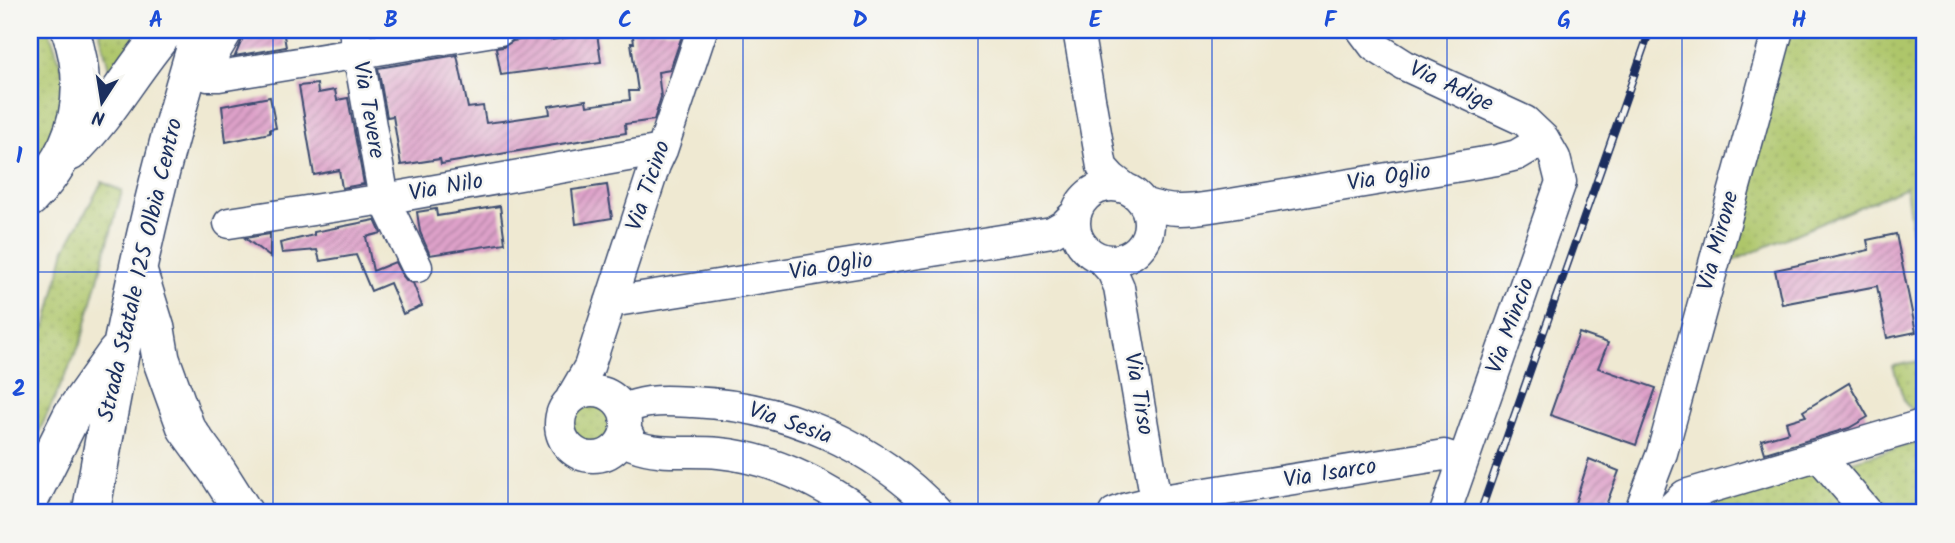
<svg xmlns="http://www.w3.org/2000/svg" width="1955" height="543" font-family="Kalam,sans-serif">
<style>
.green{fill:url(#green-dots);stroke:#647a64;stroke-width:2}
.building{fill:url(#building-hatch)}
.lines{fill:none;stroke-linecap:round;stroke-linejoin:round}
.minor-casing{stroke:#3b4b6f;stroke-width:33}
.major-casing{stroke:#3b4b6f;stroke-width:40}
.minor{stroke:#fff;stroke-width:30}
.major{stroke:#fff;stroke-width:37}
.rail-casing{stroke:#1b2f5e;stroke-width:8}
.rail{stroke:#f6f6f2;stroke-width:5;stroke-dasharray:16;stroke-linecap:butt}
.grid{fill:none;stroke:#1d4ed8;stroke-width:2;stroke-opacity:0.55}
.labels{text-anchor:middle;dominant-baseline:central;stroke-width:5;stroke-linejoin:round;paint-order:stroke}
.street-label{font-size:23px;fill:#1b2f5e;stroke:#f6f6f2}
.neatline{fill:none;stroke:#1d4ed8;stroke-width:2.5}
.grid-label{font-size:23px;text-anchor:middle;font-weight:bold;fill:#1d4ed8}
</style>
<defs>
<pattern id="green-dots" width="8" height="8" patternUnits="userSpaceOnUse" patternTransform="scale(1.75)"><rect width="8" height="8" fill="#aec66b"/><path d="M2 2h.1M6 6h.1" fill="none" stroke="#95aa5f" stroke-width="1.8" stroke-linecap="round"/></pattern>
<pattern id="building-hatch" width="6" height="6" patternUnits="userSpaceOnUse" patternTransform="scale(1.75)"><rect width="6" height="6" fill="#dea1c9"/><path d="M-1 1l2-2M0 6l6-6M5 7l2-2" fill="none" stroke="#b384a6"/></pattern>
</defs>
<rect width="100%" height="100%" fill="#f6f6f2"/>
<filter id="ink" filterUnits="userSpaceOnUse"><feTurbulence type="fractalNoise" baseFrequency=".0143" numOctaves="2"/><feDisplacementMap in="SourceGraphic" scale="14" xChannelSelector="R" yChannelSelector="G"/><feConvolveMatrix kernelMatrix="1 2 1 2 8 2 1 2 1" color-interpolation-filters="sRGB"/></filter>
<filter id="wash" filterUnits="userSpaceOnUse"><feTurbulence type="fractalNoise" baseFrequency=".00686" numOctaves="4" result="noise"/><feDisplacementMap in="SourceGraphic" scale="28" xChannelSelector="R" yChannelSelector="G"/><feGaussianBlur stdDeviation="1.57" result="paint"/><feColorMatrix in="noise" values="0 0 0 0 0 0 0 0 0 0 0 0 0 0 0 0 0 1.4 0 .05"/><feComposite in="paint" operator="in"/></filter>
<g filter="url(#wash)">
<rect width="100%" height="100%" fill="#efe9d2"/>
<path class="green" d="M30,30H49L70,92L53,152L30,174Z
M99,30H144L110,72Z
M1788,30H1925V326L1906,187L1728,263Z
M102,182L122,191L81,342L30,451V313L46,327L65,249Z
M1925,360V415L1919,417L1905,403L1893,366Z
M573 424a20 20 0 1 1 40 0a20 20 0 1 1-40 0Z
M1925,440V490L1922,491L1925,513H1882L1838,465Z
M1816,467L1857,513H1712L1718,501Z"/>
<g id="blocks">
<path class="building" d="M268,30H283L286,47L235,56L245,33Z
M632,30H684L670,70L658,72L661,97L654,120L625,124L626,133L441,164L440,159L401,165L393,116L387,117L378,68L457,55L468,108L483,106L486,123L502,121L550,114L549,106L586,100L587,106L630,100L629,91H638L631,43H634Z
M597,33L601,62L501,75L496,48L503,47L513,41L550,35L551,40Z
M317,84L318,93L335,90L337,100L348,98L364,184L342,188L339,170L314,175L299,86Z
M270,97L276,128L270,129V133L226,142L222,106Z
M607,185L612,218L576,224L572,190Z
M500,206L505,243L430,255L420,232L417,212L436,209L437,216Z
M375,220L381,233L366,237L373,271L395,262L402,275L407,281L413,283L422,306L403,314L390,283L371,291L356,255L320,261L317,250L282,253L280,243L314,235V232Z
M270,234V257L245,238Z
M1896,234L1916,332L1887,338L1877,286L1782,304L1775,270L1869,250L1867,240Z
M1579,333L1608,343L1598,368L1656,388L1636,445L1550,415Z
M1849,383L1868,417L1849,428L1765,453L1761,440L1789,432L1786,422L1806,416L1803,411Z
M1589,459L1619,471L1603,513H1572Z"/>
</g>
</g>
<g filter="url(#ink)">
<use href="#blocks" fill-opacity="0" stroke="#3b4b6f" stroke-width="2"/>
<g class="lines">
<g class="minor-casing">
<path id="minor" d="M228,30L212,57L208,76H219L500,30
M354,30L384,199L417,267
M1078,30L1102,167L1112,178L1125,188
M1362,30L1374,46L1404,65L1525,121L1544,139L1555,158L1561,182L1445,513
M1075 223a37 37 0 1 1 74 0a37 37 0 1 1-74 0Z
M1143,203C1175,214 1191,210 1224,205L1497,160L1517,155L1544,139
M229,223L384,199L662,150
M1101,259L1112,271L1119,287L1156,501
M610,302L1052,232L1064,225L1076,213
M560 424a33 33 0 1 1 66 0a33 33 0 1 1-66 0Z
M571,398L589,367L655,165L662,150L702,30
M625,417L629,407C650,399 671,401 693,402C785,406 875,445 938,513
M626,430L633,445C660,456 690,450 719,453C771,458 821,483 863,513
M1819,456L1868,513
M1114,513L1127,508L1156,501L1444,455L1463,461
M1639,513L1662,453L1778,30
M1666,513L1685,495L1925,424"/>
</g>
<g class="major-casing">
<path id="major" d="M70,152C108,116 132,69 166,30
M30,198C77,150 93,94 70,30
M139,274L156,329L161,359L186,428L218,472L244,513
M30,499L72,415L116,353
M91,513C119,350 151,188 201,30"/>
</g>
<use href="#minor" class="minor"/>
<use href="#major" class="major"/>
<g class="rail-casing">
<path id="rail" d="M1480,513L1650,30"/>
</g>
<use href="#rail" class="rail"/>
</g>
</g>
<path class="grid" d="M273,30V513M508,30V513M743,30V513M978,30V513M1212,30V513M1447,30V513M1682,30V513M30,272H1925"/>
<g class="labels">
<g class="street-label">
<text transform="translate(1451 87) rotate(25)">Via Adige</text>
<text transform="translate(368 110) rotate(80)">Via Tevere</text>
<text transform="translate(1389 178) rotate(-9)">Via Oglio</text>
<text transform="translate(649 186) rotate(-71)">Via Ticino</text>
<text transform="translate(446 188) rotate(-10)">Via Nilo</text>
<text transform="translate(1719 241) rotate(-75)">Via Mirone</text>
<text transform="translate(831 267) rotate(-9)">Via Oglio</text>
<text transform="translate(141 270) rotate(-77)">Strada Statale 125 Olbia Centro</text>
<text transform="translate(1511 326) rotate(-70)">Via Mincio</text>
<text transform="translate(1138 394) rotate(80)">Via Tirso</text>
<text transform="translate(790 424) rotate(19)">Via Sesia</text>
<text transform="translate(1330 474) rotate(-9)">Via Isarco</text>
</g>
</g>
<rect width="1955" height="543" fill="none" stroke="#f6f6f2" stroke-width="77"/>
<g transform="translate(102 102) rotate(192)" stroke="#f6f6f2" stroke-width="5" paint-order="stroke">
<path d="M0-5L12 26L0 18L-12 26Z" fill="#1b2f5e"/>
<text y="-10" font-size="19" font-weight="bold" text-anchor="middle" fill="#1b2f5e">N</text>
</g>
<rect x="38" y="38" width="1878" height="466" class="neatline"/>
<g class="grid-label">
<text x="156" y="27">A</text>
<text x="391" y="27">B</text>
<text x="625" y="27">C</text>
<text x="860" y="27">D</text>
<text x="1095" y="27">E</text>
<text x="1330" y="27">F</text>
<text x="1564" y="27">G</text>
<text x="1799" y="27">H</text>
<text x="19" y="163">1</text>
<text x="19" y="396">2</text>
</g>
</svg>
